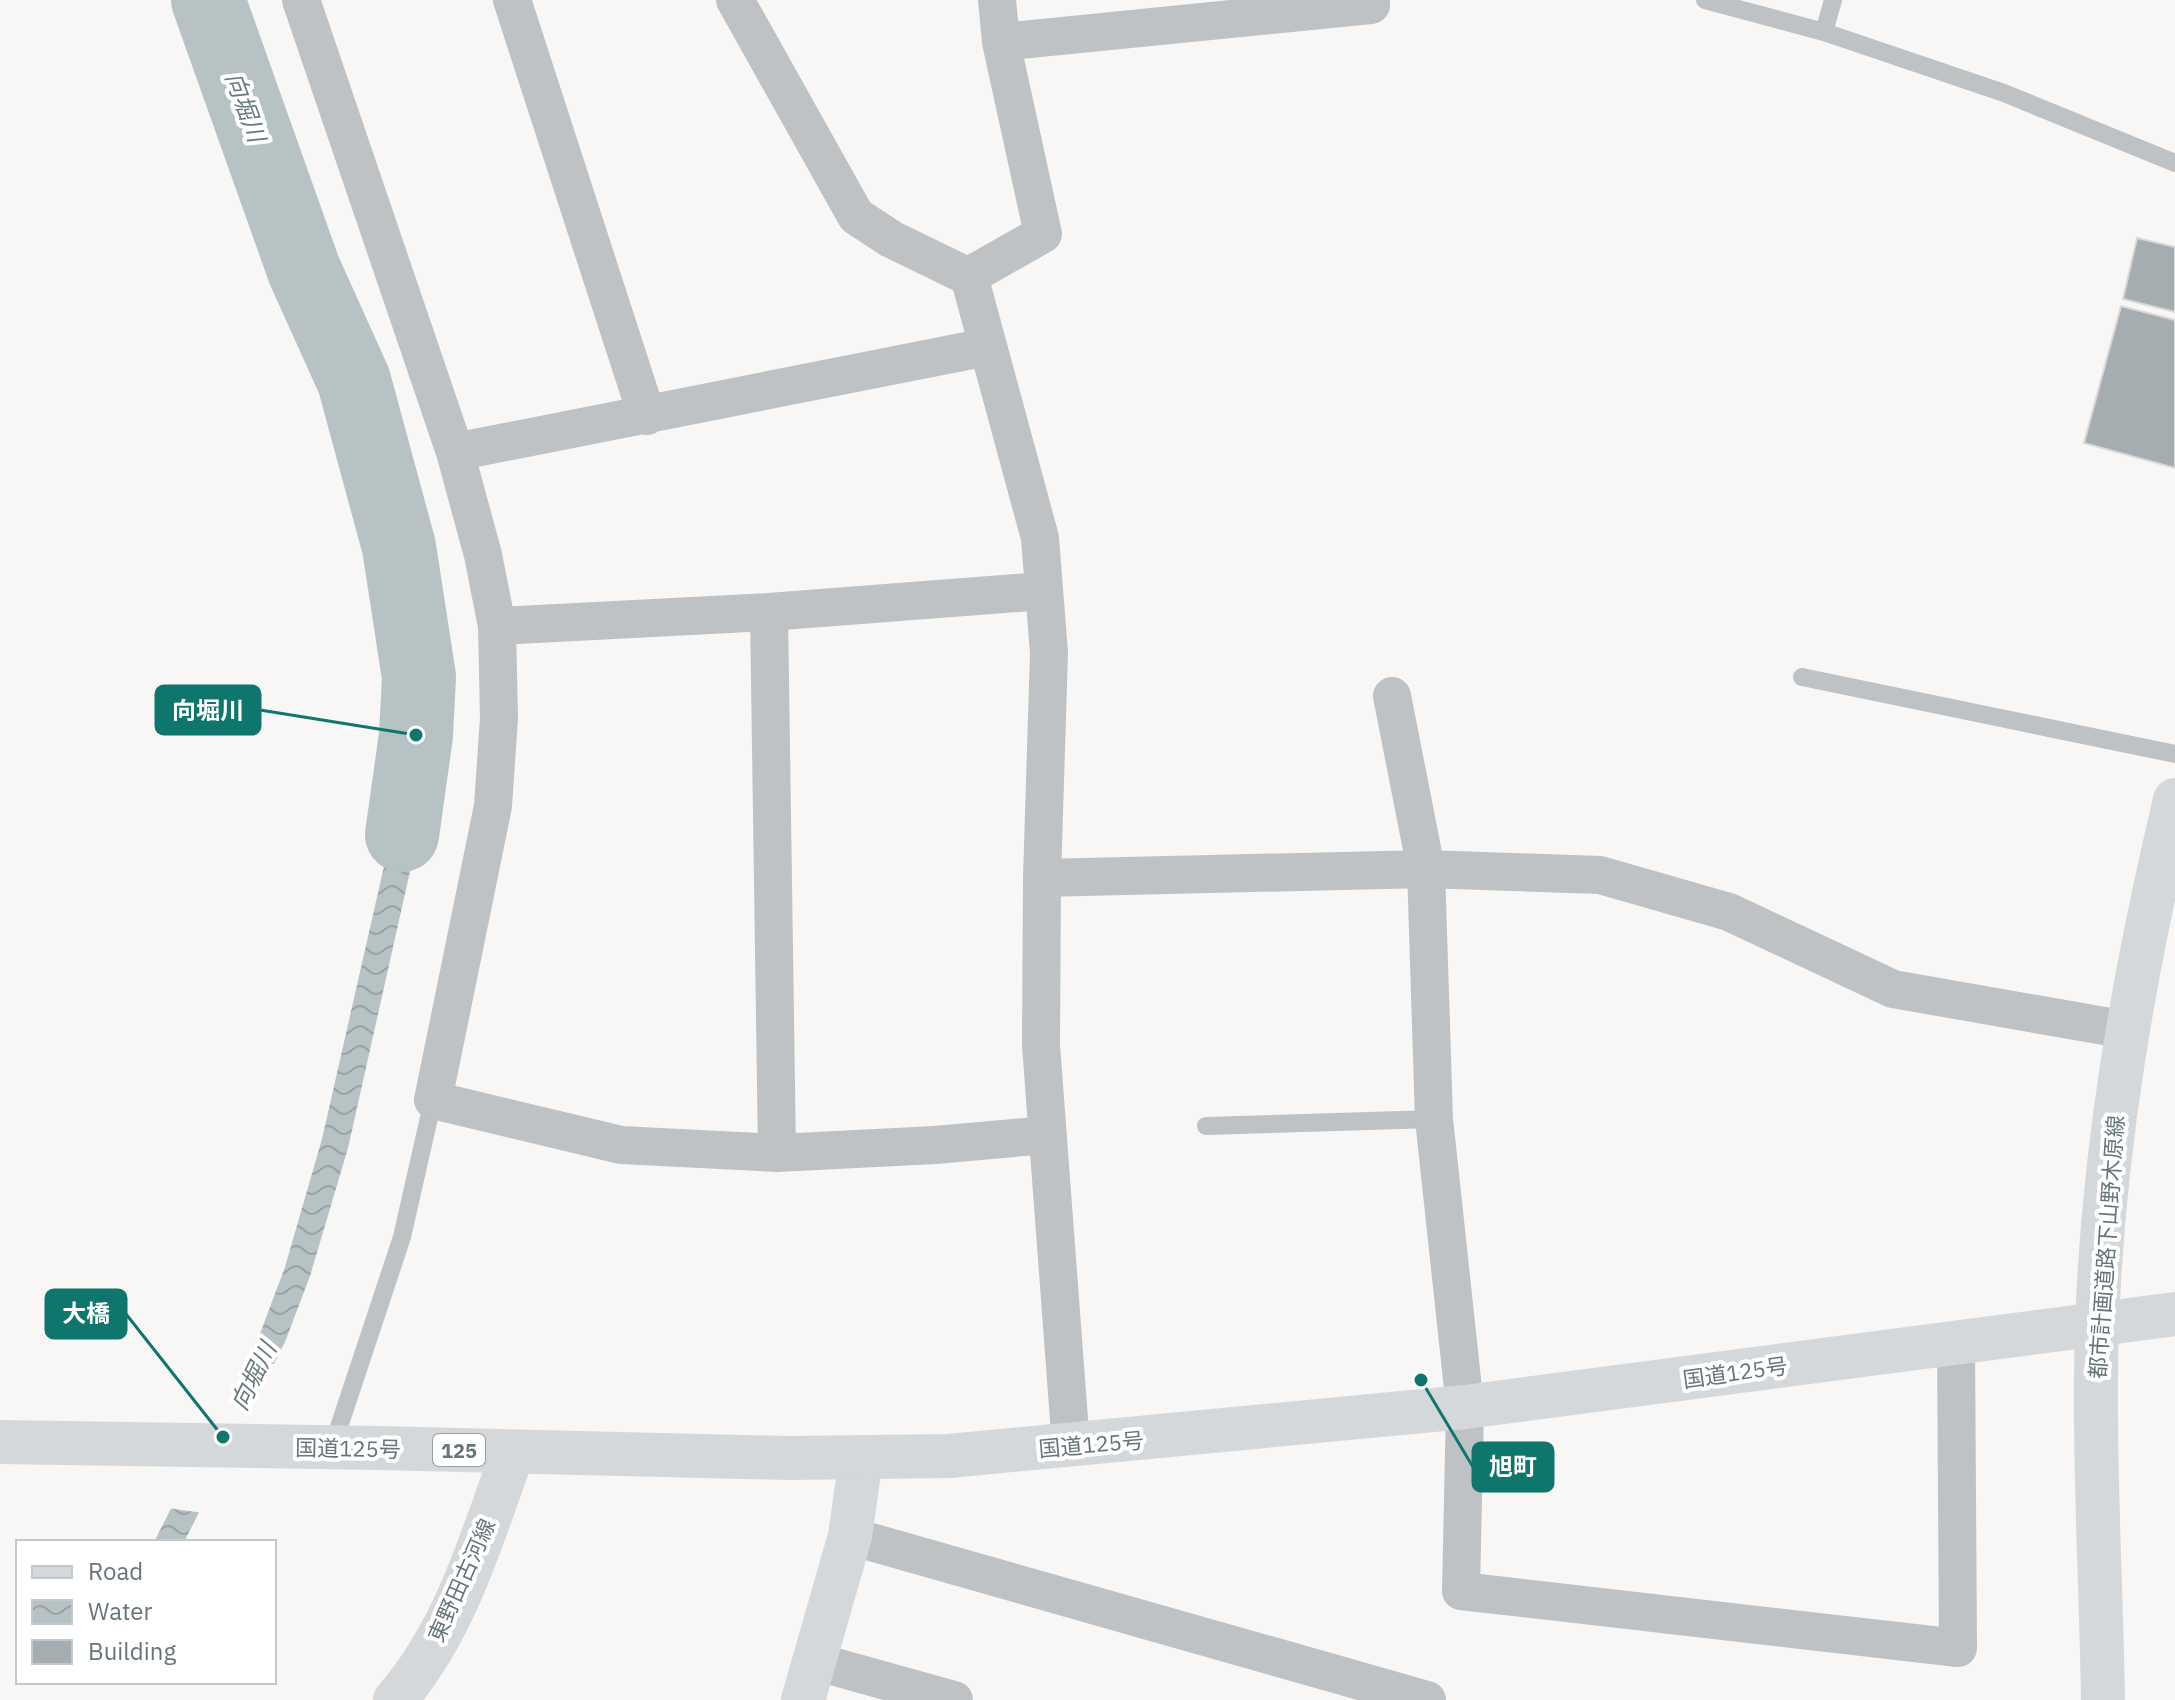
<svg xmlns="http://www.w3.org/2000/svg" width="2175" height="1700" font-family="'IBM Plex Sans','Noto Sans JP',sans-serif">
<style>
.water{fill:url(#water-waves)}
.pier{fill:#f8f7f6}
.lines{fill:none;stroke-linecap:round;stroke-linejoin:round}
.river{stroke:#b7c2c5;stroke-width:74}
.building{fill:#a5adb1;stroke:#d9d9d8;stroke-width:2}
.lane{stroke:#bec2c4;stroke-width:18}
.street{stroke:#bec2c4;stroke-width:38}
.secondary{stroke:#d4d8da;stroke-width:44}
.highway{stroke:#d4d8da;stroke-width:44}
.labels{text-anchor:middle;dominant-baseline:central;stroke-width:8;stroke-linejoin:round;paint-order:stroke}
.shield{fill:#fff;stroke:#949ea3;stroke-width:2}
.shield-label{font-size:20px;font-weight:bold;fill:#66757c}
.street-label{font-size:22px;fill:#66757c;stroke:#fff}
.water-label{font-size:24px;font-style:italic;fill:#677a7e;stroke:#fff}
.leader{fill:none;stroke:#0f766e;stroke-width:3}
.callout-dot{fill:#0f766e;stroke:#fff;stroke-width:3}
.callout{fill:#0f766e;stroke:#0f766e;stroke-width:3}
.callout-label{font-size:24px;text-anchor:middle;font-weight:bold;fill:#fff}
</style>
<defs>
<pattern id="water-waves" width="16" height="10" patternUnits="userSpaceOnUse" patternTransform="scale(2)"><rect width="16" height="10" fill="#b7c2c5"/><path d="M0 5q4-4 8 0t8 0" fill="none" stroke="#99a2a5"/></pattern>
</defs>
<rect width="100%" height="100%" fill="#f8f7f6"/>
<path class="water" d="M402,733L430,736L413,858L348,1148L310,1276L285,1342L184,1542H154L261,1331L285,1267L322,1139L387,853Z"/>
<path class="pier" d="M243,1358L278,1365L203,1513L167,1508Z"/>
<g class="lines">
<path class="river" d="M208,0L304,270L354,381L399,547L419,677L416,735L402,835"/>
</g>
<path class="building" d="M2137,238L2175,247V312L2123,299Z
M2121,306L2175,320V468L2084,443Z"/>
<g class="lines">
<path class="lane" d="M1705,0L1824,32L2004,93L2175,163
M1824,32L1833,0
M1802,677L2175,754
M1206,1126L1434,1119
M332,1448L402,1237L433,1100"/>
<path class="street" d="M301,0L455,452L483,555L497,626L499,718L493,806L433,1100L621,1145L777,1153L935,1145L1047,1135
M512,0L647,416
M735,0L856,216L891,239L969,277
M997,0L1001,42L1043,234L969,276L1040,538L1049,653L1042,878L1041,1045L1071,1446
M1001,42L1371,5V0
M455,452L987,347
M769,612L777,1153
M497,626L769,612L1043,591
M1392,696L1426,869L1434,1119L1465,1407L1461,1591L1958,1648L1956,1343
M1042,878L1426,869L1600,875L1729,912L1893,989L2127,1030
M850,1536L1427,1700
M814,1661L954,1700"/>
<path class="secondary" d="M395,1700C456,1630 482,1537 513,1452
M803,1700L850,1536L861,1458
M2103,1700C2101,1575 2093,1450 2097,1325C2103,1148 2134,973 2175,800"/>
<path class="highway" d="M0,1442L379,1448L789,1458L949,1456L1465,1407L2175,1314"/>
</g>
<g class="labels">
<rect class="shield" x="433" y="1434" width="52" height="32" rx="6"/>
<g class="shield-label">
<text x="459" y="1450">125</text>
</g>
<g class="street-label">
<text transform="translate(2106 1247) rotate(-86)">都市計画道路下山野木原線</text>
<text transform="translate(1735 1372) rotate(-8)">国道125号</text>
<text transform="translate(1091 1444) rotate(-5)">国道125号</text>
<text transform="translate(348 1448) rotate(1)">国道125号</text>
<text transform="translate(461 1580) rotate(-66)">東野田古河線</text>
</g>
<g class="water-label">
<text transform="translate(246 107) rotate(70)">向堀川</text>
<text transform="translate(253 1376) rotate(-64)">向堀川</text>
</g>
</g>
<path class="leader" d="M416 735L260 710M223 1437L126 1314M1421 1380L1473 1467"/>
<g class="callout-dot">
<circle cx="416" cy="735" r="8"/>
<circle cx="223" cy="1437" r="8"/>
<circle cx="1421" cy="1380" r="8"/>
</g>
<g class="callout">
<rect x="156" y="686" width="104" height="48" rx="8"/>
<rect x="46" y="1290" width="80" height="48" rx="8"/>
<rect x="1473" y="1443" width="80" height="48" rx="8"/>
</g>
<g class="callout-label">
<text x="208" y="719">向堀川</text>
<text x="86" y="1322">大橋</text>
<text x="1513" y="1475">旭町</text>
</g>
<rect x="16" y="1540" width="260" height="144" fill="#ffffff" stroke="#c2c8cb" stroke-width="2"/>
<rect x="32" y="1566" width="40" height="12" fill="#d4d8da" stroke="#c2c8cb" stroke-width="2"/>
<text x="88" y="1580" font-size="24" fill="#66757c">Road</text>
<rect x="32" y="1600" width="40" height="24" fill="url(#water-waves)" stroke="#c2c8cb" stroke-width="2"/>
<text x="88" y="1620" font-size="24" fill="#66757c">Water</text>
<rect x="32" y="1640" width="40" height="24" fill="#a5adb1" stroke="#c2c8cb" stroke-width="2"/>
<text x="88" y="1660" font-size="24" fill="#66757c">Building</text>
</svg>
